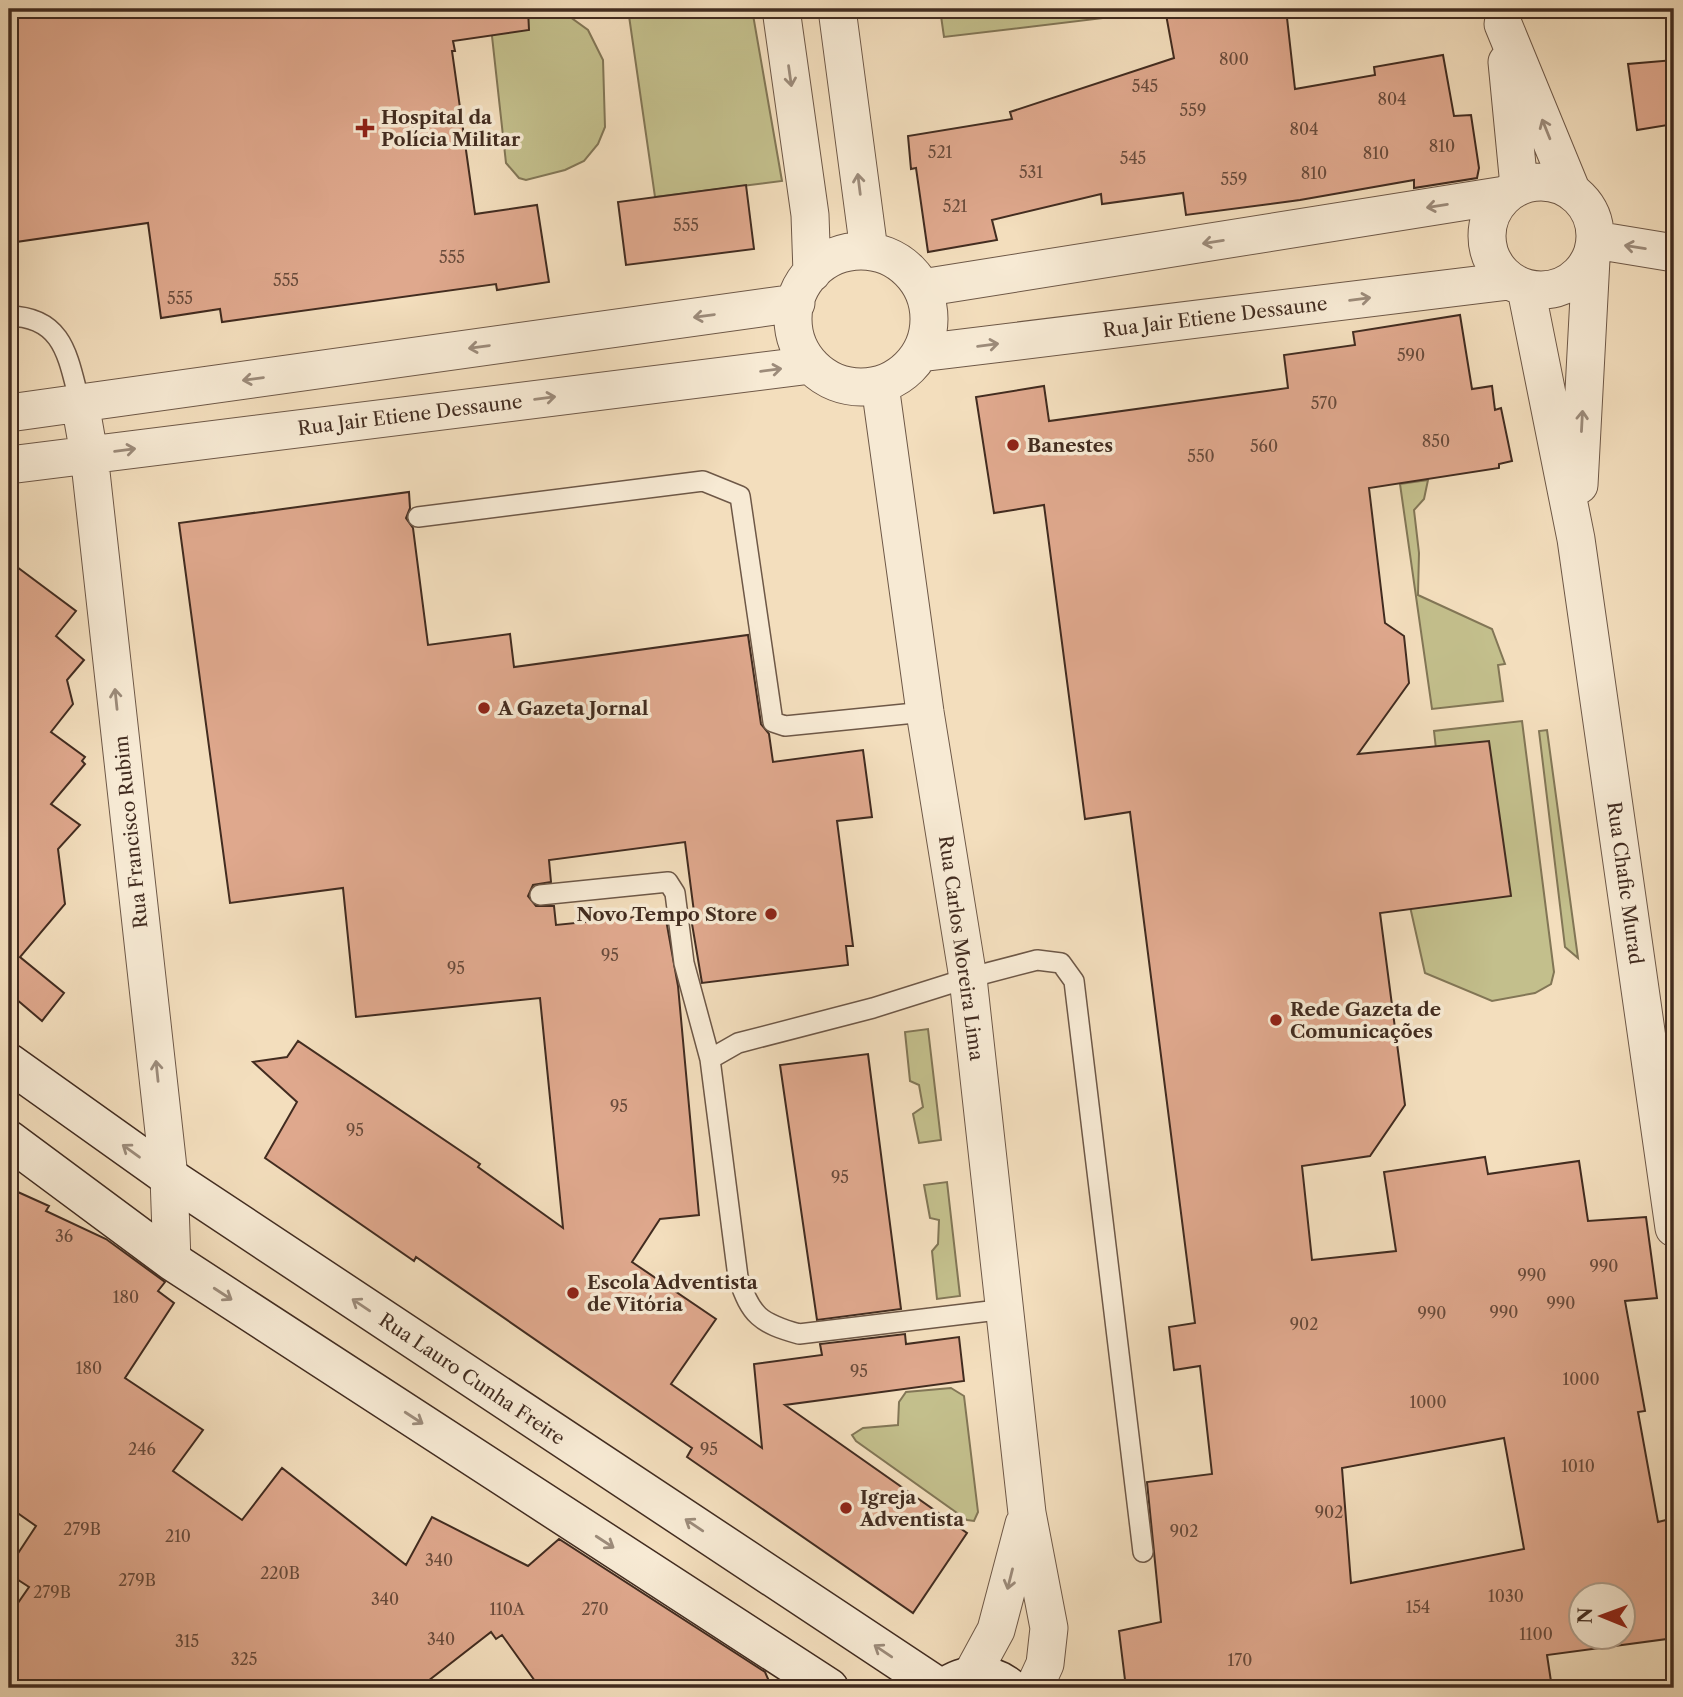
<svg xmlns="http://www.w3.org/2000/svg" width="1683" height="1697" font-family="'Libre Caslon Text',serif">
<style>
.green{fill:#c3bf8c;stroke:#827656;stroke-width:2}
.building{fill:#dfa88d;stroke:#422c20;stroke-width:2;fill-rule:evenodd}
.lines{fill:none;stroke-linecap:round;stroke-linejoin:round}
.lane-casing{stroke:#6e5847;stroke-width:22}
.street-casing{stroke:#6e5847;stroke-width:39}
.secondary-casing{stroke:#422c20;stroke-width:41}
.lane{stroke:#f7ead4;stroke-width:19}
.street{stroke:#f7ead4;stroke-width:37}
.secondary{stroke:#f7ead4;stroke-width:38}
.oneway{stroke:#9c8b7a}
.poi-dot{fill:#8f2418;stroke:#f7ead4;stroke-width:2.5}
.labels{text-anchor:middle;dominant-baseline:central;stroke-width:7;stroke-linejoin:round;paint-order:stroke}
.number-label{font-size:16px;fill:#694b3b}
.poi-label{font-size:19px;font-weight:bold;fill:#422c20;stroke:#f7ead4;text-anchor:start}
.street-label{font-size:19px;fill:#422c20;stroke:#f7ead4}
</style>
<rect width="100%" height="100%" fill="#f3debd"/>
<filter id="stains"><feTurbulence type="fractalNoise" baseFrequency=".00286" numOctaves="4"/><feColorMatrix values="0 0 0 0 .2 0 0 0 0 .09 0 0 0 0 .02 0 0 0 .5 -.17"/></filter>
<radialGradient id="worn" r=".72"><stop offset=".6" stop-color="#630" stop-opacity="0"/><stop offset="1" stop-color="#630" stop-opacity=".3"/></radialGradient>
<path class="green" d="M489,9H559L588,30L603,60L605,127L598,144L584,161L565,170L526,180L519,178L506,163Z
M628,9H752L782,181L655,197Z
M940,9H1136L1137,14L944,37Z
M1428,480L1424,499L1414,510L1419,553L1418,595L1492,629L1505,664L1498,665L1503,701L1432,709L1400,484Z
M1522,721L1554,972L1551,984L1535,993L1492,1001L1425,973L1402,871L1438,767L1434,731Z
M1547,730L1578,958L1565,947L1539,731Z
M928,1029L941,1140L919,1143L913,1114L923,1107L919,1085L910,1081L905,1032Z
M947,1182L960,1296L937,1299L932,1251L938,1244L939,1220L930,1218L924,1185Z
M951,1388L964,1396L978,1512L974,1521L967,1520L856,1441L852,1435L863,1428L898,1425L899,1402L906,1392Z"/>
<path class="building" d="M9,9H528L529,30L453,41L455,51H452L475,214L537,205L549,282L497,290L496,284L222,322L220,309L161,318L148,223L9,243Z
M1165,9H1286L1295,89L1375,75L1374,67L1443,55L1454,116L1471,115L1479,168L1477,178L1414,188V180L1300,200L1186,215L1183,193L1102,204L1101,194L992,220L997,240L928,252L916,168L911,169L908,136L1012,119L1010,112L1174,58Z
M1674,60V124L1637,130L1628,64Z
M746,185L754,249L626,265L618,202Z
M1460,315L1472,389L1492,386L1495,410L1501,408L1512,461L1499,464V468L1369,488L1385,623L1404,636L1409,683L1358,754L1489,741L1511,896L1380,913L1405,1105L1370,1156L1302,1166L1312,1260L1396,1251L1384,1172L1485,1157L1488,1174L1579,1161L1588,1221L1646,1217L1657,1298L1625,1301L1645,1411L1638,1412L1658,1522L1674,1518V1638L1547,1655L1552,1688H1126L1119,1631L1161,1622L1147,1482L1212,1474L1200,1366L1174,1370L1169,1327L1195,1323L1130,812L1085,819L1044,505L994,513L976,397L1044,386L1049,421L1288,388L1284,355L1355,345L1353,332ZM1504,1438L1524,1549L1351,1583L1342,1468ZM1581,1595H1623V1637H1581Z
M409,492L410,508L406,518L413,528L428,645L510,634L514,667L748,635L761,724L769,734L773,762L863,750L872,817L837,821L853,946H846L848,965L702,983L690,912H694L685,842L549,860L551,882L533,885L528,896L536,906H554L556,925L665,914L678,986L699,1215L660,1219L632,1262L716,1319L671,1384L762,1448L754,1364L822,1355L820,1344L905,1334L906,1344L959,1337L964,1381L785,1405L967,1533L913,1613L687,1457L692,1448L416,1257L414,1261L265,1158L297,1102L253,1062L287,1057L298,1041L480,1164L478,1167L563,1228L540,998L356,1017L343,888L230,903L179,523Z
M9,561L76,611L56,636L84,660L67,680L73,704L51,732L85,757L82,761L85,764L51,804L80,825L58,849L65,904L20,957L64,993L42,1021L9,993Z
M868,1054L901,1309L817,1320L780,1065Z
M9,1188L49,1206L46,1211L106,1239L165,1282L158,1291L174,1303L125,1378L203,1430L173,1471L242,1520L282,1468L406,1565L432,1517L528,1566L559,1539L765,1672L772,1688H540L502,1635L496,1639L491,1632L419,1688H9V1616L29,1587L9,1574V1567L36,1526L9,1507Z"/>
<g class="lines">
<g class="lane-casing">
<path id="lane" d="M9,316C65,317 68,359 80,403
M418,517L703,481L740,496L773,722L785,726L925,712
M540,895L668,882L675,893L684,963L710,1059
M1006,1309L799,1334C760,1323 751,1316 738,1277L710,1059L738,1043L873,1008L968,978L1037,960L1061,963L1074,981L1143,1552"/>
</g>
<g class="street-casing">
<path id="street" d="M781,9L810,215L812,273
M837,9L869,251
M1503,24L1572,192
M1507,62L1519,186
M1487 236a54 54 0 1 1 108 0a54 54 0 1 1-108 0Z
M1595,240L1674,253
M793 319a68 68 0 1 1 136 0a68 68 0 1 1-136 0Z
M922,288L1505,195
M1526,289L1576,539L1674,1228
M920,353L1509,281
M880,385L925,712L968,978L1027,1513L1049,1628L1045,1664L1034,1688
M80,403L89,454L169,1177L172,1261
M9,413L796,303
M9,465L811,365
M1579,485L1591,259
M971,1676L996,1630L1024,1524"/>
</g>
<g class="secondary-casing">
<path id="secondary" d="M9,1063L169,1177L940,1688
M9,1140L172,1261L829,1688
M944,1688C964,1673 990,1671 1010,1688"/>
</g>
<use href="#lane" class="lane"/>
<use href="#street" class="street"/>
<use href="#secondary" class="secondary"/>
</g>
<defs><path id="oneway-shaft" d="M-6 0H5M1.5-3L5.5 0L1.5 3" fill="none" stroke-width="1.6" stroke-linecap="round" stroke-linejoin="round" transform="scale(1.75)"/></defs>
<g class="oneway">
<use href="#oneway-shaft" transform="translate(790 76) rotate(82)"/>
<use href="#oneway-shaft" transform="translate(1546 129) rotate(-112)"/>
<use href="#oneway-shaft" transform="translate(859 184) rotate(-97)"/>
<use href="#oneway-shaft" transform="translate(1437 206) rotate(171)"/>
<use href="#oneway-shaft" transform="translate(1213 242) rotate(171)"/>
<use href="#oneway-shaft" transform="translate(1635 247) rotate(-171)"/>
<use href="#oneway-shaft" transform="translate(1360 299) rotate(-7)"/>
<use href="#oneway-shaft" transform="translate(704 316) rotate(172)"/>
<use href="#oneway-shaft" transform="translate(988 345) rotate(-7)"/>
<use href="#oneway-shaft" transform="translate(479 347) rotate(172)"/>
<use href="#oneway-shaft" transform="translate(771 370) rotate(-7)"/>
<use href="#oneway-shaft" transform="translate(253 379) rotate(172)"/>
<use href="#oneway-shaft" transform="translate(545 398) rotate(-7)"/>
<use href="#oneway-shaft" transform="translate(1582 421) rotate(-87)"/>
<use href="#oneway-shaft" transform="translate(125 450) rotate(-7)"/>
<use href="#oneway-shaft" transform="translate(116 699) rotate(-96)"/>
<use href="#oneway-shaft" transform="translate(157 1071) rotate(-96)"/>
<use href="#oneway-shaft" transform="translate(131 1151) rotate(-144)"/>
<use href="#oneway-shaft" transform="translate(223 1294) rotate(33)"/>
<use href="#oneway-shaft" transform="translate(361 1305) rotate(-146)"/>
<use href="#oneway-shaft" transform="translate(414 1418) rotate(33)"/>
<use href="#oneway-shaft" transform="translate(694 1525) rotate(-146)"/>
<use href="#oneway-shaft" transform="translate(605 1542) rotate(33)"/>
<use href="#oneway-shaft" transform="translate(1010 1579) rotate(104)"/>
<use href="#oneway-shaft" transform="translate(883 1651) rotate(-146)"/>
</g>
<g class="poi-dot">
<path d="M361.5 117.5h7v7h7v7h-7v7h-7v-7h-7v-7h7z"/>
<circle cx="1013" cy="445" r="7"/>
<circle cx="484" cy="708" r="7"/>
<circle cx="771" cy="914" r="7"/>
<circle cx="1276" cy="1020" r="7"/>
<circle cx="573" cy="1293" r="7"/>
<circle cx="846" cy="1508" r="7"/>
</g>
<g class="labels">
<g class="number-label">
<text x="1234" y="59">800</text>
<text x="1145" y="86">545</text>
<text x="1392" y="99">804</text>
<text x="1193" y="110">559</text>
<text x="1304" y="129">804</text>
<text x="1442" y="146">810</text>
<text x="940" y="152">521</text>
<text x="1376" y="153">810</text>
<text x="1133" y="158">545</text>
<text x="1031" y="172">531</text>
<text x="1314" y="173">810</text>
<text x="1234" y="179">559</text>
<text x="955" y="206">521</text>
<text x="686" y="225">555</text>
<text x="452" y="257">555</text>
<text x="286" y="280">555</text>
<text x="180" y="298">555</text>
<text x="1411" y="355">590</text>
<text x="1324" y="403">570</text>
<text x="1436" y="441">850</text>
<text x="1264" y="446">560</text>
<text x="1201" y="456">550</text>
<text x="610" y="955">95</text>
<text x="456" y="968">95</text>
<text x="619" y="1106">95</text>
<text x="355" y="1130">95</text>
<text x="840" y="1177">95</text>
<text x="64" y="1236">36</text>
<text x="1604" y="1266">990</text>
<text x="1532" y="1275">990</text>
<text x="126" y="1297">180</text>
<text x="1561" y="1303">990</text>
<text x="1504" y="1312">990</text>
<text x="1432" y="1313">990</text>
<text x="1304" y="1324">902</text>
<text x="89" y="1368">180</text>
<text x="859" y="1371">95</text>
<text x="1581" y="1379">1000</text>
<text x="1428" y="1402">1000</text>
<text x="142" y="1449">246</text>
<text x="709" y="1449">95</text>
<text x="1578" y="1466">1010</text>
<text x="1329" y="1512">902</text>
<text x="82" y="1529">279B</text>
<text x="1184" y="1531">902</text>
<text x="178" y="1536">210</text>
<text x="439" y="1560">340</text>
<text x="280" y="1573">220B</text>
<text x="137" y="1580">279B</text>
<text x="52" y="1592">279B</text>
<text x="1506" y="1596">1030</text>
<text x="385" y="1599">340</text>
<text x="1418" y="1607">154</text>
<text x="507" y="1609">110A</text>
<text x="595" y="1609">270</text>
<text x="1536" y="1634">1100</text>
<text x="441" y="1639">340</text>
<text x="187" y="1641">315</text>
<text x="244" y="1659">325</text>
<text x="1240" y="1660">170</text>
</g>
<g class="poi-label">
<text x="381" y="117">Hospital da<tspan x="381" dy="22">Polícia Militar</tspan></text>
<text x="1027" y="445">Banestes</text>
<text x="498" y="708">A Gazeta Jornal</text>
<text x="757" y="914" text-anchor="end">Novo Tempo Store</text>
<text x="1290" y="1009">Rede Gazeta de<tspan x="1290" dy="22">Comunicações</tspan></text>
<text x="587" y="1282">Escola Adventista<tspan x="587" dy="22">de Vitória</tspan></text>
<text x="860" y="1497">Igreja<tspan x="860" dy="22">Adventista</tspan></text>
</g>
<g class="street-label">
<text transform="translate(1215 317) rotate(-7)">Rua Jair Etiene Dessaune</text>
<text transform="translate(410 415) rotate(-7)">Rua Jair Etiene Dessaune</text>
<text transform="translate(131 832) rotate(-96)">Rua Francisco Rubim</text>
<text transform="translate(1625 883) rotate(82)">Rua Chafic Murad</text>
<text transform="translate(961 948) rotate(82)">Rua Carlos Moreira Lima</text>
<text transform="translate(472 1379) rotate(34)">Rua Lauro Cunha Freire</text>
</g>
</g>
<rect width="1683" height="1697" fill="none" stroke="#f3debd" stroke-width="35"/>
<rect x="10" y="10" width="1662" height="1676" fill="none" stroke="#422c20" stroke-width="3.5"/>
<rect x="18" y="18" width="1648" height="1662" fill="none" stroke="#422c20" stroke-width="2"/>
<g transform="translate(1602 1616) rotate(271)"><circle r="33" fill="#f7ead4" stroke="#af9e8c" stroke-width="2"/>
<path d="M0-5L12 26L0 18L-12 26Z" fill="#8f2418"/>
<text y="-10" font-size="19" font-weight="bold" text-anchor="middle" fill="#422c20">N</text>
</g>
<rect width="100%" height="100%" filter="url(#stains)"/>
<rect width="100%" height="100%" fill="url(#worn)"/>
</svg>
